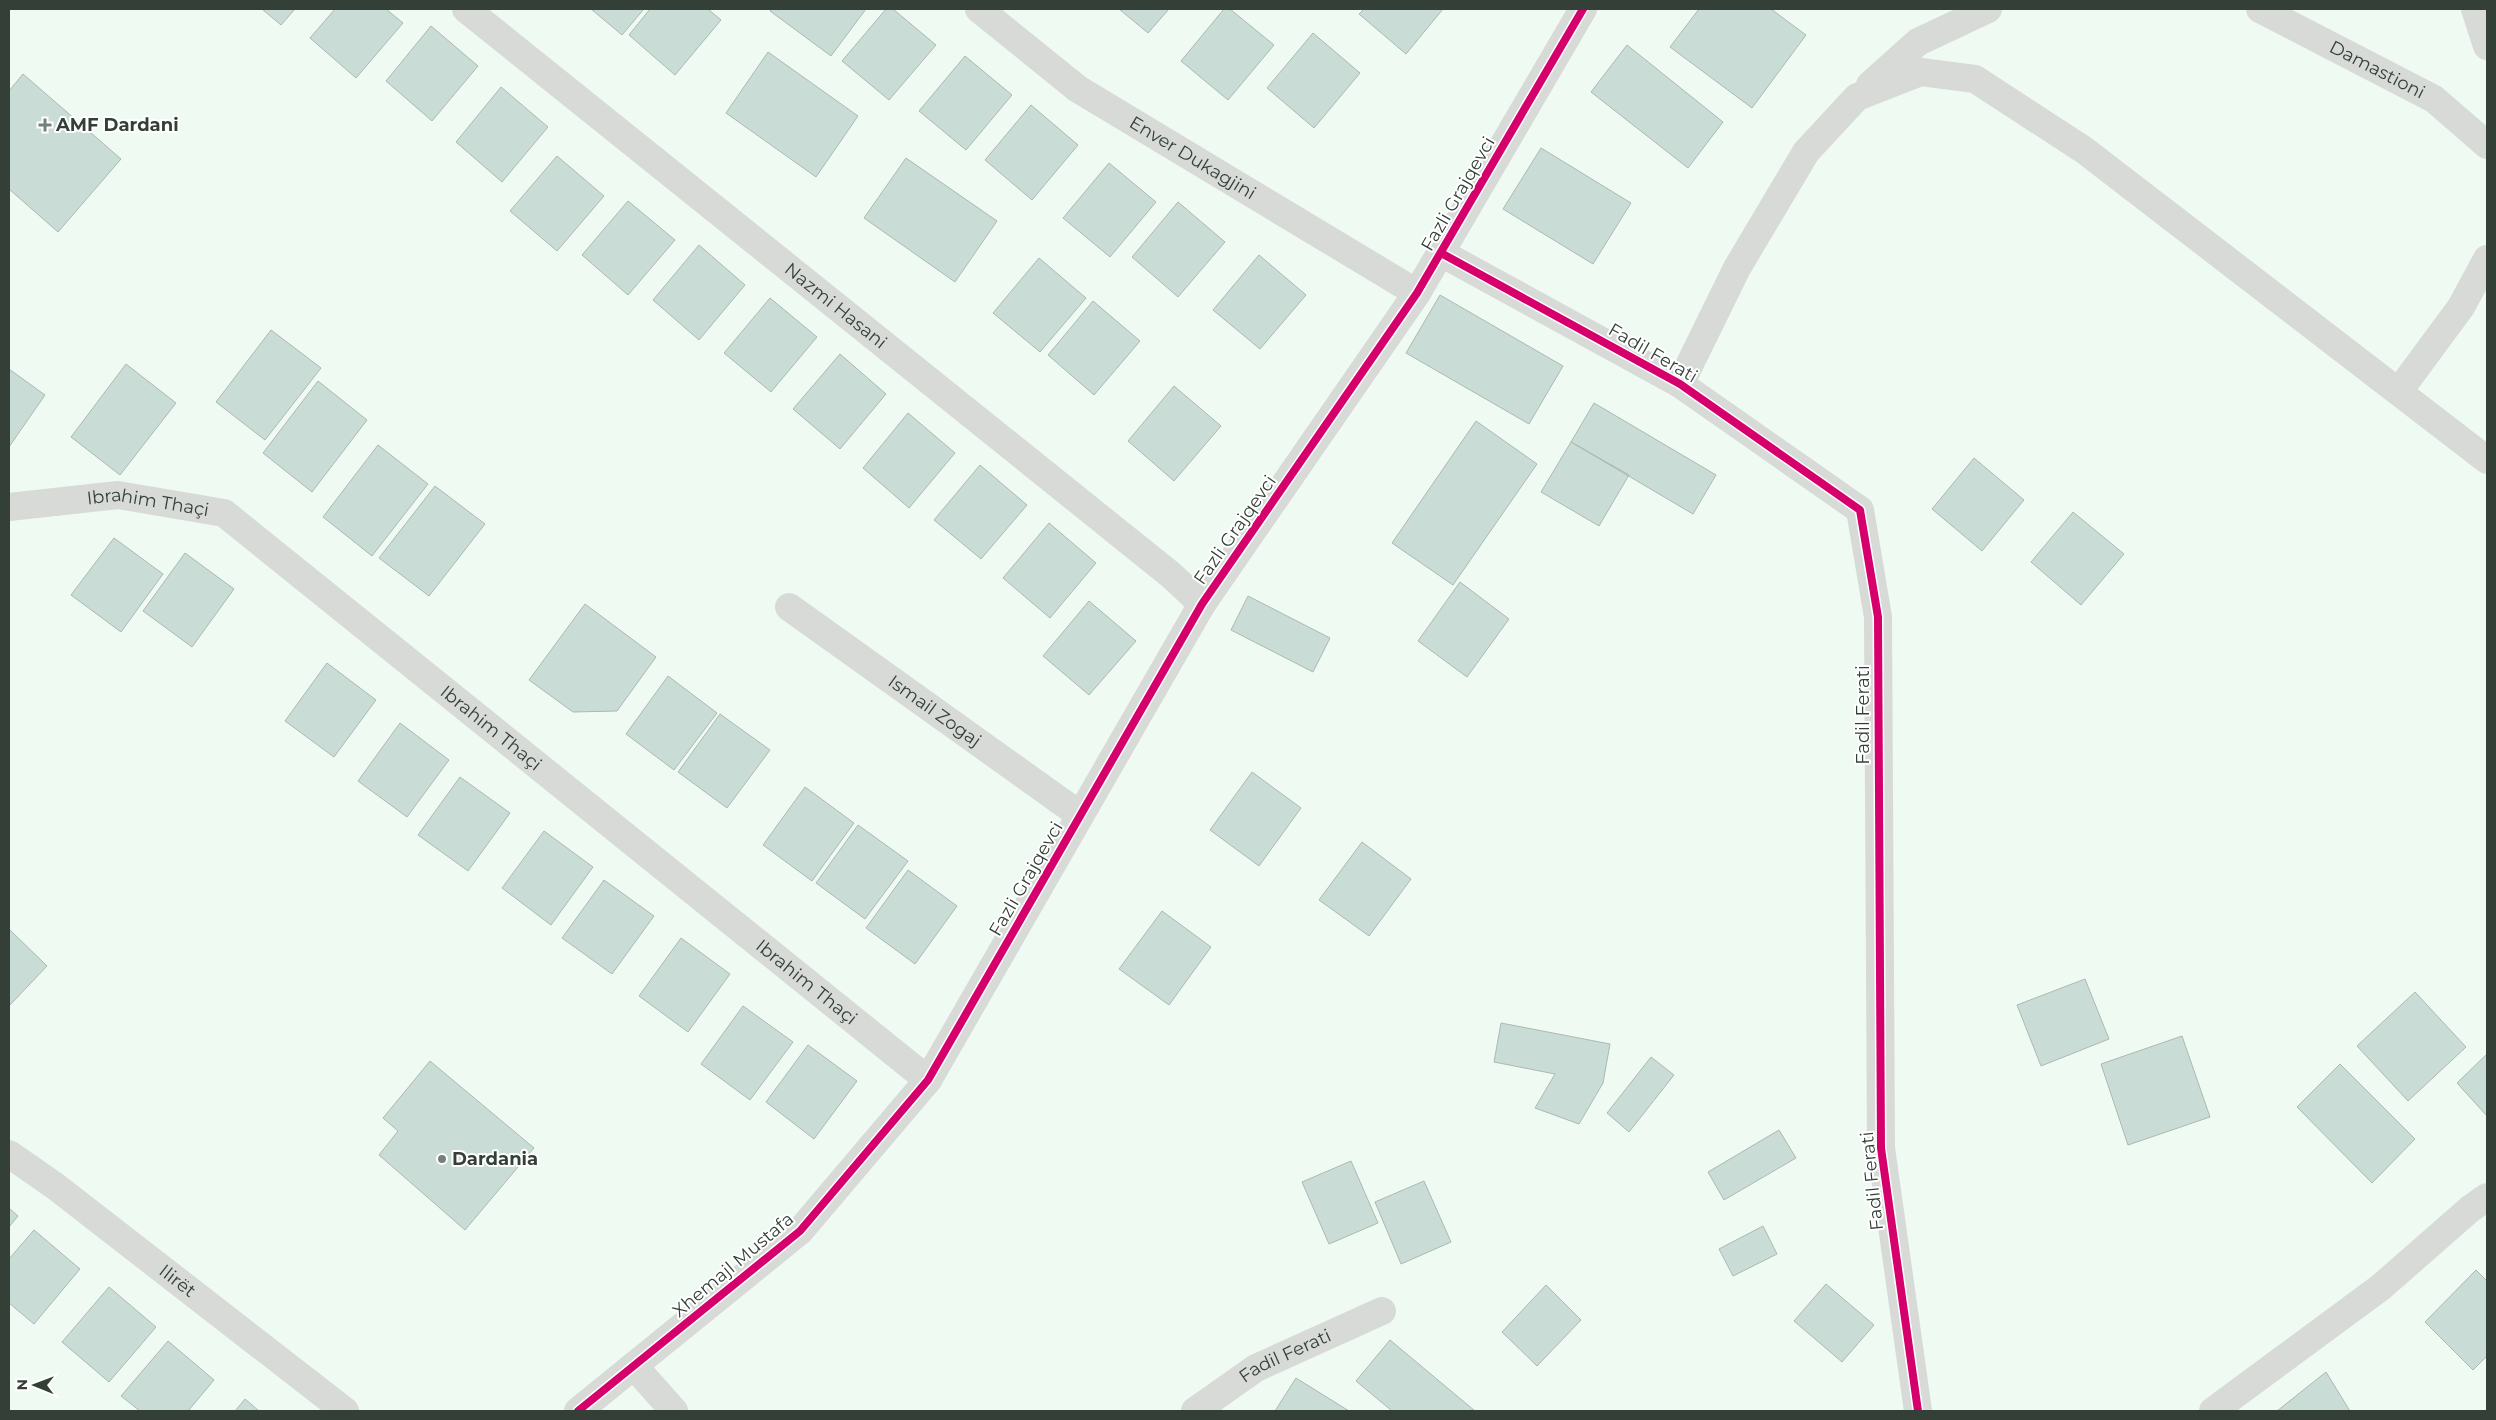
<svg xmlns="http://www.w3.org/2000/svg" width="2496" height="1420" font-family="Montserrat,sans-serif">
<style>
.building{fill:#c9dcd5;stroke:#acb9b3}
.lines{fill:none;stroke-linecap:round;stroke-linejoin:round}
.minor{stroke:#d7dad7;stroke-width:28}
.cycleway-casing{stroke:#fff;stroke-width:11}
.cycleway{stroke:#d6006c;stroke-width:8}
.poi-dot{fill:#758178;stroke:#fff;stroke-width:2}
.labels{text-anchor:middle;dominant-baseline:central;stroke-width:4;stroke-linejoin:round;paint-order:stroke}
.street-label{font-size:18px;fill:#344037;stroke:#fff}
.poi-label{font-size:18px;font-weight:bold;fill:#344037;stroke:#fff;text-anchor:start}
</style>
<rect width="100%" height="100%" fill="#effaf2"/>
<path class="building" d="M262,9H295L281,25Z
M335,9H386L403,23L356,78L310,38Z
M591,9H644L622,35Z
M650,9H708L721,20L675,75L629,35Z
M772,9H866L831,56L770,11Z
M886,9H893L936,45L889,100L842,61Z
M1119,9H1169L1148,33Z
M1224,9H1230L1274,45L1228,100L1181,61Z
M1364,9H1443L1406,54L1359,14Z
M1699,9H1771L1806,35L1752,108L1670,47Z
M431,26L478,66L432,121L386,81Z
M1313,33L1360,73L1314,128L1267,88Z
M1627,45L1723,122L1688,168L1591,92Z
M768,52L858,116L816,177L726,113Z
M965,56L1012,95L966,150L919,111Z
M23,74L121,159L58,232L9,189V91Z
M501,87L548,127L502,182L456,142Z
M1031,105L1078,145L1032,200L985,160Z
M1541,148L1631,203L1593,264L1503,209Z
M557,156L604,196L557,251L510,211Z
M906,158L997,221L955,282L864,218Z
M1109,163L1156,202L1110,257L1063,218Z
M628,201L675,240L628,295L582,255Z
M1178,202L1225,242L1178,297L1132,257Z
M699,245L745,285L699,340L653,300Z
M1259,255L1306,295L1260,349L1213,310Z
M1039,258L1086,298L1040,352L993,313Z
M1440,295L1563,366L1529,424L1406,353Z
M770,298L817,337L771,392L724,353Z
M1093,301L1140,341L1094,395L1048,355Z
M271,330L321,368L265,440L216,402Z
M840,354L886,394L840,449L793,409Z
M126,364L176,403L120,475L71,437Z
M9,369L45,395L9,447Z
M318,381L367,420L312,492L263,453Z
M1174,386L1221,426L1174,481L1128,441Z
M1594,403L1716,475L1693,514L1571,442Z
M908,413L955,453L909,508L863,468Z
M1476,421L1537,464L1453,585L1392,543Z
M1571,442L1629,475L1599,526L1541,492Z
M378,445L428,484L372,556L323,517Z
M1974,458L2024,500L1982,551L1932,509Z
M980,465L1027,505L981,559L934,520Z
M435,486L485,524L429,596L379,558Z
M2073,512L2124,554L2081,605L2031,562Z
M1049,523L1096,563L1050,618L1003,578Z
M114,538L163,574L121,632L71,595Z
M185,553L234,589L192,647L143,611Z
M1460,582L1509,619L1467,677L1418,641Z
M1248,596L1330,638L1313,672L1231,630Z
M1089,601L1136,641L1089,695L1043,656Z
M585,604L656,657L617,711L573,712L529,680Z
M327,663L376,700L334,757L285,721Z
M668,676L717,713L674,770L626,734Z
M720,714L770,750L727,808L678,772Z
M400,723L449,760L407,817L358,781Z
M1252,772L1301,808L1259,866L1210,830Z
M460,777L510,813L468,871L418,835Z
M805,787L854,823L812,881L763,845Z
M858,825L908,861L865,919L816,883Z
M544,831L593,867L551,925L502,888Z
M1362,842L1411,879L1369,936L1319,900Z
M908,870L957,906L915,964L866,928Z
M604,880L654,916L612,974L562,938Z
M1162,911L1211,947L1169,1005L1119,969Z
M9,929L47,966L9,1006Z
M681,938L730,974L688,1032L639,996Z
M2085,979L2109,1039L2041,1066L2017,1005Z
M2415,992L2466,1047L2408,1101L2357,1046Z
M743,1006L793,1042L750,1100L701,1064Z
M1501,1023L1610,1044L1603,1083L1579,1124L1535,1108L1555,1074L1494,1062Z
M2182,1036L2210,1117L2128,1145L2101,1064Z
M808,1045L857,1081L814,1139L766,1102Z
M2487,1054V1116L2457,1083Z
M1651,1057L1674,1075L1629,1132L1607,1113Z
M430,1061L534,1148L465,1230L379,1155L398,1131L383,1118Z
M2340,1064L2415,1139L2372,1183L2297,1107Z
M1779,1130L1796,1158L1724,1200L1708,1172Z
M1351,1161L1378,1223L1329,1244L1302,1182Z
M1424,1181L1451,1242L1401,1264L1375,1202Z
M9,1208L18,1216L9,1227Z
M1763,1226L1777,1254L1733,1276L1719,1249Z
M34,1230L80,1269L34,1324L9,1303V1259Z
M2476,1270L2487,1281V1356L2473,1370L2425,1322Z
M1826,1284L1874,1325L1842,1362L1794,1321Z
M1546,1285L1581,1320L1537,1366L1502,1332Z
M109,1287L156,1327L109,1382L62,1342Z
M1390,1340L1475,1411H1392L1356,1381Z
M168,1341L214,1380L188,1411H140L121,1396Z
M2326,1372L2350,1411H2277Z
M1296,1378L1349,1411H1275Z
M245,1399L259,1411H235Z"/>
<g class="lines">
<g class="minor">
<path id="s1" d="M466,9L1171,575L1202,604"/>
<path id="s2" d="M979,9L1078,89L1417,293"/>
<path id="s3" d="M2260,9L2434,99L2487,145"/>
<path d="M2475,9L2487,46"/>
<path d="M1870,85L1918,42L1988,9"/>
<path d="M1441,253L1680,384L1860,510L1878,617L1881,1148L1918,1411"/>
<path d="M1680,384L1737,268L1806,152L1857,97L1921,72L1975,79L2084,150L2487,460"/>
<path d="M2399,391L2461,307L2487,259"/>
<path id="s4" d="M9,507L118,495L224,513L928,1080"/>
<path id="s5" d="M789,607L1080,815"/>
<path id="s6" d="M9,1154L55,1186L345,1411"/>
<path d="M634,1366L674,1411"/>
<path d="M578,1411L800,1231L928,1080L1202,604L1417,293L1583,9"/>
<path id="s7" d="M1195,1411L1256,1368L1382,1311"/>
<path d="M2213,1411L2381,1287L2470,1209L2487,1197"/>
</g>
<g class="cycleway-casing">
<path id="cycleway" d="M1441,253L1680,384L1860,510L1878,617L1881,1148L1918,1411
M578,1411L800,1231L928,1080L1202,604L1417,293L1583,9"/>
</g>
<use href="#cycleway" class="cycleway"/>
</g>
<g class="poi-dot">
<path d="M42.5 117.5h5v5h5v5h-5v5h-5v-5h-5v-5h5z"/>
<circle cx="442" cy="1159" r="5"/>
</g>
<g class="labels">
<g class="street-label">
<text stroke="none"><textPath href="#s3" startOffset="132">Damastioni</textPath></text>
<text stroke="none"><textPath href="#s2" startOffset="261">Enver Dukagjini</textPath></text>
<text transform="translate(1458 194) rotate(-60)">Fazli Grajqevci</text>
<text stroke="none"><textPath href="#s1" startOffset="474">Nazmi Hasani</textPath></text>
<text transform="translate(1653 353) rotate(30)">Fadil Ferati</text>
<text stroke="none"><textPath href="#s4" startOffset="140">Ibrahim Thaçi</textPath></text>
<text transform="translate(1235 530) rotate(-55)">Fazli Grajqevci</text>
<text stroke="none"><textPath href="#s5" startOffset="179">Ismail Zogaj</textPath></text>
<text transform="translate(1863 715) rotate(-90)">Fadil Ferati</text>
<text stroke="none"><textPath href="#s4" startOffset="560">Ibrahim Thaçi</textPath></text>
<text transform="translate(1026 879) rotate(-60)">Fazli Grajqevci</text>
<text stroke="none"><textPath href="#s4" startOffset="965">Ibrahim Thaçi</textPath></text>
<text transform="translate(1872 1181) rotate(-96)">Fadil Ferati</text>
<text transform="translate(733 1265) rotate(-40)">Xhemajl Mustafa</text>
<text stroke="none"><textPath href="#s6" startOffset="211">Ilirët</textPath></text>
<text stroke="none"><textPath href="#s7" startOffset="106">Fadil Ferati</textPath></text>
</g>
<g class="poi-label">
<text x="56" y="125">AMF Dardani</text>
<text x="452" y="1159">Dardania</text>
</g>
</g>
<rect width="2496" height="1420" fill="none" stroke="#344037" stroke-width="20"/>
<g transform="translate(35 1385) rotate(271)" stroke="#ffffff" stroke-width="4" paint-order="stroke">
<path d="M0-4L9 19L0 12L-9 19Z" fill="#344037"/>
<text y="-8" font-size="14" font-weight="bold" text-anchor="middle" fill="#344037">N</text>
</g>
</svg>
